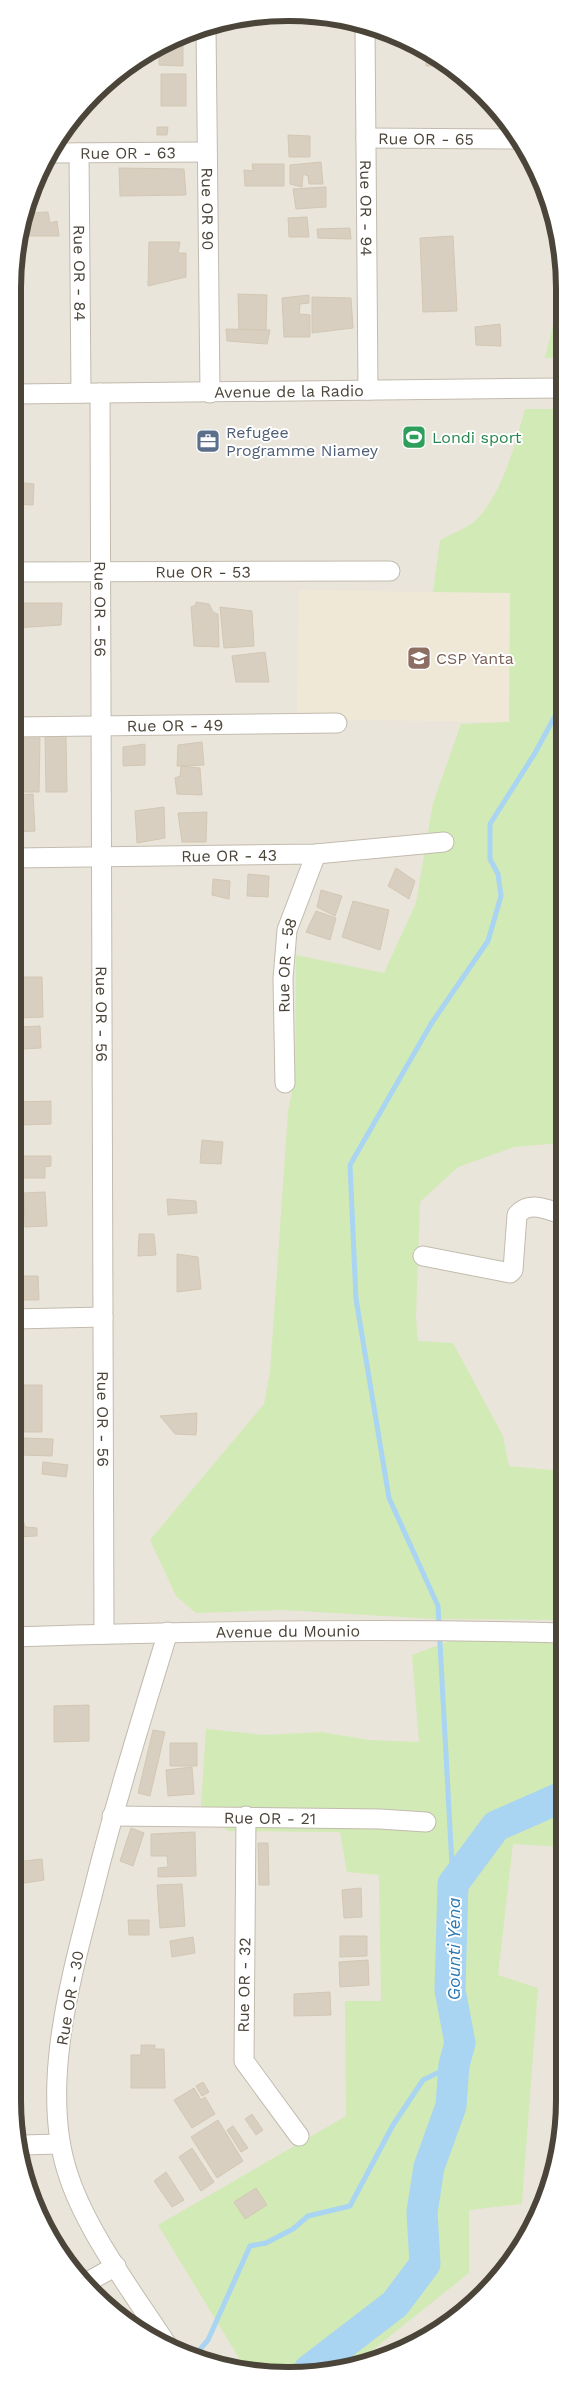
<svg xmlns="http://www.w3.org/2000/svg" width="577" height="2388" font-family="'Work Sans',sans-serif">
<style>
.residential{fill:#eae5da}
.education{fill:#efe8d6}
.green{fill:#d2eab5}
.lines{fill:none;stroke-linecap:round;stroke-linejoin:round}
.stream{stroke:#a9d4f2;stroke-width:5}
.river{stroke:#a9d4f2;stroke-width:31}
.building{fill:#d8cfc1;stroke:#d3c7b4}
.minor-casing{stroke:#c2bbae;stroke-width:21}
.minor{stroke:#fff;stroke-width:19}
.labels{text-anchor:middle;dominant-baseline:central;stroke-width:4;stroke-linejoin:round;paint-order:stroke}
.street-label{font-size:16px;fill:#4b4439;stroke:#fff}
.service-label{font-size:16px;fill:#4e5e75;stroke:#fff;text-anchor:start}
.leisure-label{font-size:16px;fill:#27864d;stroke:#fff;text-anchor:start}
.education-label{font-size:16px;fill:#785e54;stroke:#fff;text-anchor:start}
.water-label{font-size:18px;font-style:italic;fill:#2e7ab2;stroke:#fff}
.rim{fill:none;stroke:#4b4439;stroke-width:6}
</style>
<rect width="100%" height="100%" fill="#f6f3ec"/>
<path class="residential" d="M325,15L411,41L484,94L536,167L562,253V2136L528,2237L457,2318L377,2361L270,2375L167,2347L81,2282L33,2205L13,2099L15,252L50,150L121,69L217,22Z"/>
<path class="education" d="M299,590L511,593L509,722L297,719Z"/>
<path class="green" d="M562,286V358H545Z
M525,409H562V1143L514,1147L458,1167L420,1202L416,1317L418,1341L453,1343L503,1436L509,1466L562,1471V1620L434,1619L283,1610L196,1613L176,1596L150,1540L264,1404L270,1372L288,1112L295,1076L296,955L384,973L416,903L433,803L461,724L509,722L510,593L433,592L440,540C451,534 468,528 477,519C502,494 516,442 525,409Z
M477,1631L562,1645V1847L513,1844L498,1975L538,1988L522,2204L469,2210V2273L355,2364L270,2375L245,2368L158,2225L346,2116L345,2001H381L379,1875L347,1872L340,1832L228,1831L201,1806L206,1729L265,1735L322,1732L369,1740L419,1742L412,1655Z"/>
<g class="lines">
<path class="stream" d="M453,1884L438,1606L389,1498L356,1299L350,1165L431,1024L488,941L501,896L498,874L490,859V824L535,753L562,703
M197,2355L196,2354L208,2340L250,2246L266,2243L293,2229L308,2216L350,2206L393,2125L423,2080L454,2065"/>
<path class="river" d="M309,2370L395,2304L425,2264L422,2212L429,2167L451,2106L454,2065L460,2043L450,1990L453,1884L496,1826L562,1797"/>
</g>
<path class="building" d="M183,39V66L159,65V51Z
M426,52L433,57V66H426Z
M161,74H186V106H161Z
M157,127H168L167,135H157Z
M288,135L310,136V157H289Z
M321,162L323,184H309L308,176L303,174L302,187L290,184V165Z
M252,164H284V186H245L244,170L253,171Z
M119,168L184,169L186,195L120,196Z
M326,187V207L296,209L293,189Z
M48,212L50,223L57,221L59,236H21L28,213Z
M307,217L309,237H289L288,218Z
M350,228L351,239L318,238L317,229Z
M453,236L457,311L423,312L420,238Z
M149,242H180L178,253H186V277L148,286Z
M238,294L267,295L266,330L239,329Z
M309,295V303L300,304L299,314L310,315V337H284L282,298Z
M312,297L351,298L353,328L312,333Z
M500,324L501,346L476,345L475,327Z
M226,329L270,330L267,344L227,341Z
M15,482L34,484L33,505L15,504Z
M196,602L209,604L213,612L218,614L219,647L194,646L191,607L196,605Z
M14,603H62L61,625L14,628Z
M220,607L252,611L254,646L224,648Z
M265,652L269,682H236L232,656Z
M45,735H66L67,792H46Z
M19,738H40L39,792H18Z
M202,742L204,765L177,766L178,745Z
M145,744V765L123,766V747Z
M181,766L200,768L202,795L177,794L175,778L180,776Z
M33,794L35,831L14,832V795Z
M164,807L165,838L137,843L135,811Z
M207,812L206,842H182L178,813Z
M396,868L415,881L409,899L388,886Z
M248,874L269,876L268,897L247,896Z
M213,879L230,881L229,899L212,895Z
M321,890L342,896L335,916L317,907Z
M353,901L389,910L380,950L342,937Z
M316,911L336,918L330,940L306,932Z
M17,977H42L43,1017L18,1018Z
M40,1026L41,1048L22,1049L21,1027Z
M51,1101V1124L19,1125L18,1102Z
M202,1140L223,1142L221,1164L200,1163Z
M20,1156H51V1166L45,1167V1178H20Z
M14,1184H17L18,1203H14Z
M45,1192L47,1226L25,1227L24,1193Z
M167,1199L196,1201L197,1213L168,1215Z
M14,1207H15L16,1226H14Z
M139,1234H154L156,1255L138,1256Z
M177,1254L198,1257L201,1289L177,1292Z
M23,1276H38L39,1300H23Z
M24,1385H42V1432H24Z
M197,1413L196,1435L175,1434L160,1416Z
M24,1438L53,1439L52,1456L23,1455Z
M43,1462L68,1465L66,1477L42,1474Z
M13,1514L22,1515L25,1527L37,1528V1536L13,1537Z
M13,1541L19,1542L18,1565L13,1564Z
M13,1574H16L17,1598H13Z
M89,1705V1741L54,1742V1706Z
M153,1730L165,1732L150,1796L138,1793Z
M170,1743H197V1766H170Z
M192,1767L194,1794L168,1796L166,1770Z
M131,1828L144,1833L133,1866L120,1861Z
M195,1832L196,1876L158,1877V1868L168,1867L167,1856H151V1834Z
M258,1843H268L269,1885H259Z
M42,1859L44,1880L18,1884L15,1862Z
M182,1884L185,1926L160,1928L157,1885Z
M361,1888L362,1917L344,1918L342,1890Z
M128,1920H149V1935H129Z
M13,1933H21L22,1948L13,1949Z
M340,1936H367V1956L340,1957Z
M193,1937L195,1953L172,1957L170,1941Z
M368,1960L369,1985L340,1987L339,1962Z
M330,1992L331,2015L294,2016V1994Z
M141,2045H155V2049H164L165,2088H131V2055H141Z
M203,2082L209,2092L202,2096L196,2086Z
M194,2088L201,2100L205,2097L215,2114L192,2128L174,2100Z
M252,2114L263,2130L256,2135L245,2119Z
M218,2120L243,2161L217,2178L191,2137Z
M233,2126L248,2148L241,2152L227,2130Z
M192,2148L214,2182L201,2191L179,2157Z
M166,2172L184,2200L172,2207L154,2181Z
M256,2188L267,2205L245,2219L234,2202Z"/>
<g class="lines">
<g class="minor-casing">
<g id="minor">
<path id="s1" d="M206,27L210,393"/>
<path id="s2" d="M365,27L368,390"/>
<path id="s3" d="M366,138L517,139"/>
<path id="s4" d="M49,153L207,152"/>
<path id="s5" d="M79,153L81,393"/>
<path id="s6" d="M100,393L104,1634"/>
<path id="s7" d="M15,394L562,388"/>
<path id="s8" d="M14,572L390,571"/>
<path id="s9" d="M14,727L337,723"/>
<path id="s10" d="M14,858L316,854L444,842"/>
<path id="s11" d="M285,1083L283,979L287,930L316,854"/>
<path d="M423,1256L510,1273L513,1270L517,1215C529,1200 547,1210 562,1214"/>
<path d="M14,1319L103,1317"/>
<path d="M168,1632C141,1720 114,1807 92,1896C70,1981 39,2091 69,2177C88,2234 136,2297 169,2348"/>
<path id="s12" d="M13,1637C196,1631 379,1628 562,1633"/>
<path id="s13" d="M112,1816L380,1819L426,1822"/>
<path d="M246,1816L244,2061L299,2136"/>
<path d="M22,2145L60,2144"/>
<path d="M84,2284L116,2266"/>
</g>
</g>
<use href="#minor" class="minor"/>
</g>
<defs>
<g id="stadium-square" transform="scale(1.25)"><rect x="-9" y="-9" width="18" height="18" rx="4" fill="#2e9e5b" stroke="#fff"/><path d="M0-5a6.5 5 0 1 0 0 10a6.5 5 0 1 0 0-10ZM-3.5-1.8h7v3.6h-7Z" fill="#fff"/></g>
<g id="office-square" transform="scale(1.25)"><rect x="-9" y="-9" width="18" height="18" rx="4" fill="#5c6f8a" stroke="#fff"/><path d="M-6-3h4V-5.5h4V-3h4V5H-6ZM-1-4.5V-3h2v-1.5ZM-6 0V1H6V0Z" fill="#fff"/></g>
<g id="school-square" transform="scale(1.25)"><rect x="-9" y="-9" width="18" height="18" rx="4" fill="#8d6e63" stroke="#fff"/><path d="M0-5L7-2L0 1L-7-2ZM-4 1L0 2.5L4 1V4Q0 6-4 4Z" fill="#fff"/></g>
</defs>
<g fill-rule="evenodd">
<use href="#stadium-square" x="414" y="437"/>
<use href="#office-square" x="208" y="441"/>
<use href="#school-square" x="419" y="658"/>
</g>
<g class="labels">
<g class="street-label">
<text stroke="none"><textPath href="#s3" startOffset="60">Rue OR - 65</textPath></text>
<text stroke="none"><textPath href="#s4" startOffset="79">Rue OR - 63</textPath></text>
<text stroke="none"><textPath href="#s2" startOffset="181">Rue OR - 94</textPath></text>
<text stroke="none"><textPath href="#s1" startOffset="182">Rue OR 90</textPath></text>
<text stroke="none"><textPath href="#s5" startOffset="120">Rue OR - 84</textPath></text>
<text stroke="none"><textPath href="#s7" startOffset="274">Avenue de la Radio</textPath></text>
<text stroke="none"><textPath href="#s8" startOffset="189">Rue OR - 53</textPath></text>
<text stroke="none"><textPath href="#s6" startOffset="216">Rue OR - 56</textPath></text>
<text stroke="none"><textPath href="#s9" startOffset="161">Rue OR - 49</textPath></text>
<text stroke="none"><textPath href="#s10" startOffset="215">Rue OR - 43</textPath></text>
<text stroke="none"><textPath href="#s11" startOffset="118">Rue OR - 58</textPath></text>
<text stroke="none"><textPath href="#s6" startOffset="621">Rue OR - 56</textPath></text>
<text stroke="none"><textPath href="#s6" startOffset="1026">Rue OR - 56</textPath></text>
<text stroke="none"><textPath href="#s12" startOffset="275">Avenue du Mounio</textPath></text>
<text stroke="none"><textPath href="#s13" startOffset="158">Rue OR - 21</textPath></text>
<text transform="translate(244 1985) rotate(-89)">Rue OR - 32</text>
<text transform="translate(70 1998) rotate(-80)">Rue OR - 30</text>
</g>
<g class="service-label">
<text x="226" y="432">Refugee<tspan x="226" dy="18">Programme Niamey</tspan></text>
</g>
<g class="leisure-label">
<text x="432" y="437">Londi sport</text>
</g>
<g class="education-label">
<text x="436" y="658">CSP Yanta</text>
</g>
<g class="water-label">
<text transform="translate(453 1949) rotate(-90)">Gounti Yéna</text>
</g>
</g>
<path d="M0 0H577V2388H0ZM288 21H289A267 267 0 0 1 556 288V2100A267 267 0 0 1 289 2367H288A267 267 0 0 1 21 2100V288A267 267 0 0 1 288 21Z" fill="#fff" fill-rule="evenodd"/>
<path class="rim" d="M288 21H289A267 267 0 0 1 556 288V2100A267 267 0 0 1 289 2367H288A267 267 0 0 1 21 2100V288A267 267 0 0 1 288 21Z"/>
</svg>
